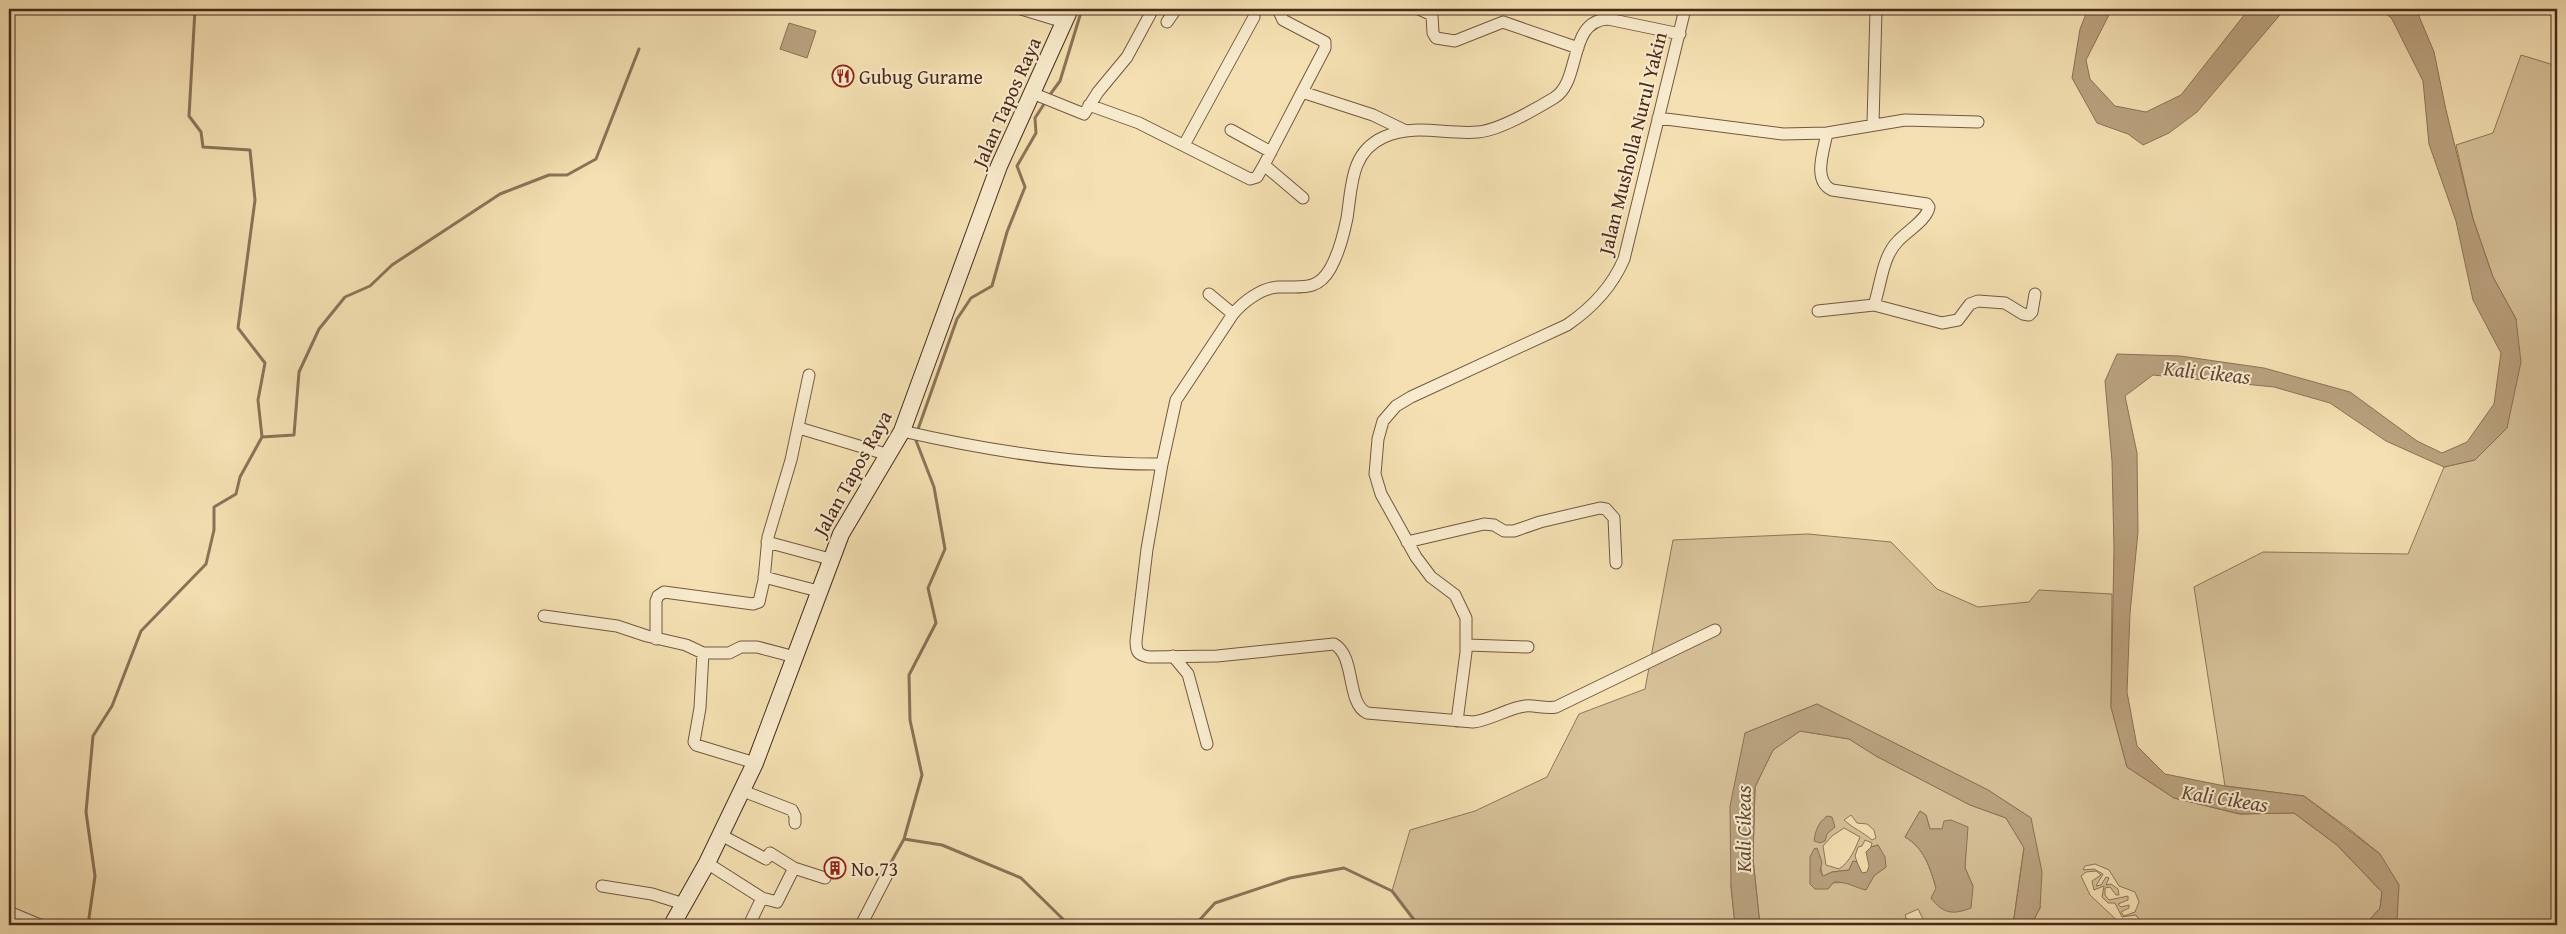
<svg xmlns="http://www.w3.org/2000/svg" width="2566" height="934" font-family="'Gentium Book Plus',serif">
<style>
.green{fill:#d7c199;stroke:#90755b;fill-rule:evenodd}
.water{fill:#baa27f;stroke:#8c7258}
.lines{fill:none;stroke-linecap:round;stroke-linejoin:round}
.stream{stroke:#8c7258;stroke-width:3}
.minor-casing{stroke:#735742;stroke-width:13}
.secondary-casing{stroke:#48291d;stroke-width:18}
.minor{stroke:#f8ebcd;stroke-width:11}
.secondary{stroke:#f8ebcd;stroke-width:16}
.labels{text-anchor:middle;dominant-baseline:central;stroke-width:4;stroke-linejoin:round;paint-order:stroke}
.poi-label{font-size:20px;fill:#48291d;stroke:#f8ebcd;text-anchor:start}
.street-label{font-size:20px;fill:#48291d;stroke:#f8ebcd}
.water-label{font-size:21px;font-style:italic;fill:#644736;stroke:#f8ebcd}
</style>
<rect width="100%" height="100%" fill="#f4e0b2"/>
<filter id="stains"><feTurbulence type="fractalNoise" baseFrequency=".004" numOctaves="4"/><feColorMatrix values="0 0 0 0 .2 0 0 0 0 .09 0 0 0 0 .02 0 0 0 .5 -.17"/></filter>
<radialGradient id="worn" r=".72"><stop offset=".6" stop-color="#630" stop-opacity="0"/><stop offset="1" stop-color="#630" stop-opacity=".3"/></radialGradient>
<path class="green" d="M2521,55L2557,66V925H2393L2397,919L2380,854L2348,828L2304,796L2225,786L2194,587L2263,552L2408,554L2444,467L2475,460L2507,428L2516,319L2493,277L2473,219L2456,145L2493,133Z
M1808,534L1891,542L1937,589L1978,607L2029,602L2039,590L2112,594L2111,707L2127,767L2174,798L2240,814L2294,813L2337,845L2382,892L2380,908L2365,925H2138L2141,923L2136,915L2122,917L2115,903H2108L2102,897L2104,886L2094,890L2092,881L2101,875L2096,871L2086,872L2081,876L2090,895L2122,925H2031L2040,908L2031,818L1988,790L1817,704L1745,733L1731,886L1735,925H1418L1392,891L1410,830L1475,811L1547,777L1579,714L1645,689L1673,540ZM2095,864L2109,870L2119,886L2135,892L2139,902L2135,912L2124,916L2121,912L2129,908V905L2121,907L2118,904L2128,900V896L2109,900L2105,895V888L2110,887L2116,895H2119L2118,889L2111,884L2106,885L2109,878L2106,877L2101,885L2096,886L2103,874L2094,869L2083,870L2085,866Z
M1800,731L1849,739L1876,756L1970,805L2006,818L2024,847L2013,925H1926L1918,909L1905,915L1909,925H1760L1753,859L1755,787L1773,750ZM1920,811L1926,815L1930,829H1943L1965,850V868L1973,886L1936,888C1930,867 1924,848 1905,837ZM1851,815L1857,823L1867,824L1874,830L1876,838L1872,840C1863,832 1854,829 1844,820ZM1844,828L1860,837C1855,849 1850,862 1839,869L1826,865L1823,846L1832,836ZM1865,840L1872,843L1871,847L1878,845L1886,867C1861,887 1840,881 1810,884L1817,849C1818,852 1822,875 1823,877L1832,872L1849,870L1853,861L1857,862L1855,856L1858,847L1862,846Z"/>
<path class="water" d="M2088,9H2112L2086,60L2090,79L2115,106L2146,112L2181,95L2249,9H2285L2197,112L2169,133L2143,145L2128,134L2097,123L2072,78L2080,29Z
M2381,9H2416L2434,52L2446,110L2473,219L2493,277L2516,319L2521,362L2507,428L2475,460L2444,467L2386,441L2330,403L2274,387L2153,375L2125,396L2137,453L2138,532L2130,613L2127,692L2137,746L2165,774L2225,786L2304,796L2380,854L2399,885L2397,919L2393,925H2365L2380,908L2382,892L2337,845L2294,813L2240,814L2174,798L2127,767L2111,707L2114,549L2112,461L2105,381L2117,354L2180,356L2264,368L2350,392L2417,441L2442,453L2467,442L2494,404L2501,353L2473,300L2456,221L2429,144L2423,81L2392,19Z
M789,23L816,31L807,58L780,49Z
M1817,704L1988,790L2031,818L2042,872L2040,908L2031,925H2013L2024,848L2006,818L1970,805L1876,756L1849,739L1800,731L1773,750L1755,787L1753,859L1760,925H1735L1731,886L1730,806L1745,733Z
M1920,811L1926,815L1930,829H1942L1944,821L1951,820L1968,827L1965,868L1973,886L1971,908C1953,915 1943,914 1931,898L1936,888C1930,867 1924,848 1905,837Z
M1827,816L1832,817L1835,827L1827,834L1825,841L1820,843L1814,841C1816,829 1818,823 1827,816Z
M1878,845L1885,857L1886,867L1874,876L1866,890C1853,887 1849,882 1834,882L1828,889H1815L1810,884V857L1814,849L1817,848L1822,862L1820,871L1823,876L1832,872L1849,870L1853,861L1857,862L1862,873L1867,872L1869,866L1866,852L1871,847Z"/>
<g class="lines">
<path class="stream" d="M195,9L189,116L201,132L203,147L250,150L255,200L238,328L265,363L258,400L262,437
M1049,96L1060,81L1082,9
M917,432L957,319L971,298L992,286L1007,232L1025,187L1017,166L1036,133L1035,118L1046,101
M904,839L942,845L1021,878L1069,925
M889,866L904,839L922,775L910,720L909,675L936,623L928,588L945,549L934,487L915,438
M88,925L95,876L86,812L93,736L112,706L141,631L206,564L214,530V507L236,494L240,477L262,437L294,435L299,372L319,329L345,297L370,286L392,265L500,194L549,175H567L596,159L639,49
M1195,925L1215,903L1290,878L1344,868L1392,891L1418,925"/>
<g class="minor-casing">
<path id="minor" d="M1021,9L1064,22
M1278,9L1283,20L1325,42V48L1302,92
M1419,9L1432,15L1433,33L1436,38L1455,41L1503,22L1578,48
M1167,22L1176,9
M1032,93L1084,114L1098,92L1127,57L1153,9
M1089,105L1139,123L1250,179L1257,177L1264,165
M1658,118L1783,134L1827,133L1905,120L1978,122
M1873,124L1876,9
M1231,130L1271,152
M1184,145L1254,17
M1303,198L1264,165L1302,92L1373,115L1406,131
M1209,294L1233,314
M1874,305L1942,323L1958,320L1970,304L1978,301L2005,303L2023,314L2029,315L2032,312L2035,294
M1818,311L1874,305C1881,285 1882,257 1898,241C1907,231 1927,220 1929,207L1927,204L1832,190C1812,181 1824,150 1827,133
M799,428L889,455
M902,431C985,450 1076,465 1162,464L1147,549L1136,641C1136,652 1138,655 1149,657L1217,656L1334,644C1356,656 1346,703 1367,713L1473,722C1491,720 1508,708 1525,706C1536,705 1545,709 1556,707L1715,630
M1162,464L1176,400L1233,314C1243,302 1261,288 1278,287C1300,286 1317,292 1330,269C1338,255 1344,233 1347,218C1352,187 1350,152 1384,137C1415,123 1446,135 1478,132C1500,130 1534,110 1554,98C1582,81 1567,21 1608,19L1680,34
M767,542L830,559
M1407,542L1484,524L1494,525L1504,531H1514L1540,522L1600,508L1606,509L1614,518L1616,563
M764,577L818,591
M544,616L617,626L647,636L686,645L703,653H729L741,647H757L795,657
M656,639V601L658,596L664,592L753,604L759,602L764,580L768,537L791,460L809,375
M1467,645L1528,647
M703,653L700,708L694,742L696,745L755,763
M1173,656L1188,674L1207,744
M1457,721L1466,652V618L1455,595L1431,577L1416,557L1381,494L1375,474L1378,439L1383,421L1396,406L1411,397L1567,325C1592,308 1612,287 1624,259L1685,9
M743,791L792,810L795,816V823
M721,835L766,859L770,853L794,868L825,878
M707,863L762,898L749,925
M602,886L652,894L684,904
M762,898L777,902L794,868
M9,912L40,925
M861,925L890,869"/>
</g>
<g class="secondary-casing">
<path id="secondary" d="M672,925L707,863L755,763L841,534L902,431L999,166L1070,9"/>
</g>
<use href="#minor" class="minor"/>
<use href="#secondary" class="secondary"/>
</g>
<defs>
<g id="restaurant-ring" transform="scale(1.125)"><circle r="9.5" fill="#f8ebcd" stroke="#8f2418" stroke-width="1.5"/><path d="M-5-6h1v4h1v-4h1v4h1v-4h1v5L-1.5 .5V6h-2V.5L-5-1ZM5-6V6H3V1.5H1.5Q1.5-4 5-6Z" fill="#8f2418"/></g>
<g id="building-ring" transform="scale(1.125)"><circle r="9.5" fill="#f8ebcd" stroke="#8f2418" stroke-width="1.5"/><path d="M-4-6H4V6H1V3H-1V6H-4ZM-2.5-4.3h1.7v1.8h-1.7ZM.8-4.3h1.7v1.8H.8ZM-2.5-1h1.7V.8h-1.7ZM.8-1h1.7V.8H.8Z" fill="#8f2418"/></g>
</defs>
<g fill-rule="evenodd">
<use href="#restaurant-ring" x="843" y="76"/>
<use href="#building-ring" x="835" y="868"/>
</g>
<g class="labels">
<g class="poi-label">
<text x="859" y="76">Gubug Gurame</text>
<text x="851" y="868">No.73</text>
</g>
<g class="street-label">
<text transform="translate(1006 102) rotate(-66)">Jalan Tapos Raya</text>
<text transform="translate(1632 143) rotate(-76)">Jalan Musholla Nurul Yakin</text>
<text transform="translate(852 473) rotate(-61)">Jalan Tapos Raya</text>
</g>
<g class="water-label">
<text transform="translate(2207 372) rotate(6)">Kali Cikeas</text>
<text transform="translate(2225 798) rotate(9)">Kali Cikeas</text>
<text transform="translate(1743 829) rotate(-90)">Kali Cikeas</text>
</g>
</g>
<rect width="2566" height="934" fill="none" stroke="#f4e0b2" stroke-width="30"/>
<rect x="10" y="10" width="2546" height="914" fill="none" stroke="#48291d" stroke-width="2.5"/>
<rect x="15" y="15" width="2536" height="904" fill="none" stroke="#48291d"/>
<rect width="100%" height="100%" filter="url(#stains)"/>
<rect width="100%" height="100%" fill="url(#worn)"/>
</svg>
